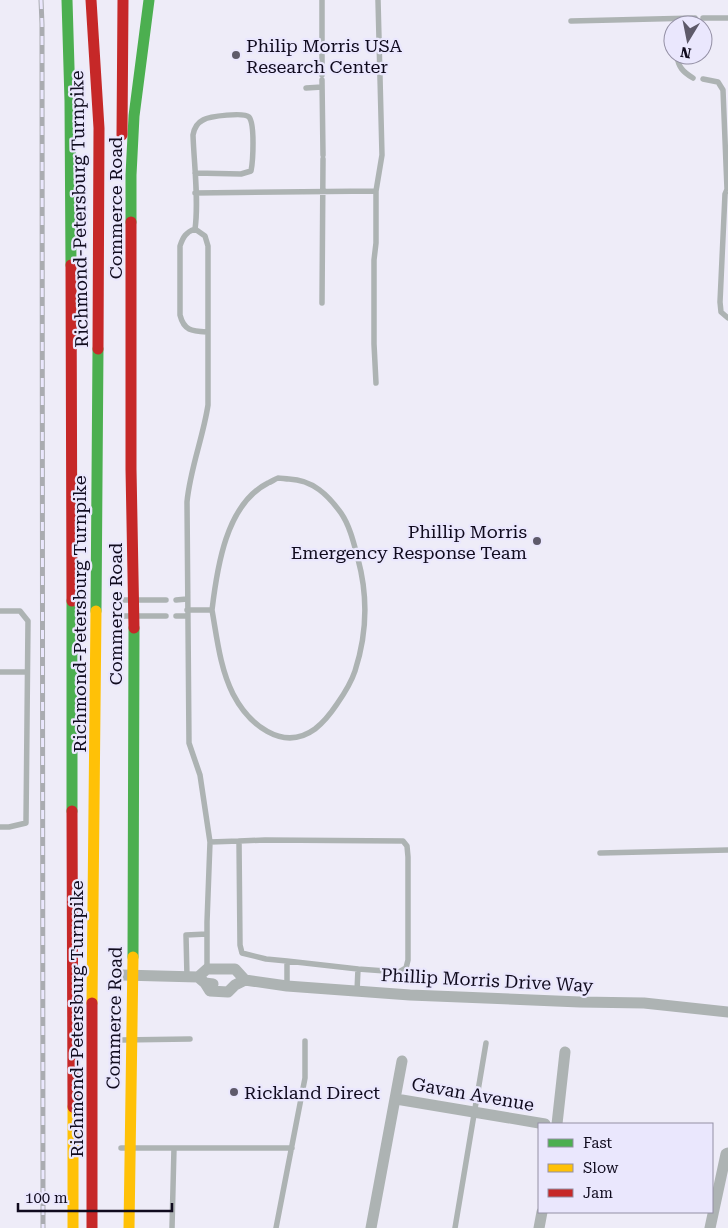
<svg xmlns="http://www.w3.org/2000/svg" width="728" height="1228" font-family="'Roboto Serif',serif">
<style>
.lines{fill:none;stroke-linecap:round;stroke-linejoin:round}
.lane{stroke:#adb3b3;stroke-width:5.5}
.street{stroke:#adb3b3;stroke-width:11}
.fast{stroke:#4caf50;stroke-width:11}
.slow{stroke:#ffc107;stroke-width:11}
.jam{stroke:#c62828;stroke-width:11}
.rail-casing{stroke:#aaacb1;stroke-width:5}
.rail{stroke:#eae7fd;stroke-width:3;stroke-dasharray:9;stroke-linecap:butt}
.poi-dot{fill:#5e5a6a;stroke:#eae7fd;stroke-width:2}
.labels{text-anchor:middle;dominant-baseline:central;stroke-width:4.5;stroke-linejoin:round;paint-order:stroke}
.poi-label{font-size:18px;fill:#100b1e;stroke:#eae7fd;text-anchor:start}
.street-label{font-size:18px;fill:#100b1e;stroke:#eae7fd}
</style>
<rect width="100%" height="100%" fill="#eeecf8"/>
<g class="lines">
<path class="lane" d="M322,0V75
M703,18H728
M571,21L695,18
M677,55C678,67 683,72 693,78
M703,79L718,82L723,90L727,189
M322,80L323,155
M306,88L322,87
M195,173L241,174L251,171C253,161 255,124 249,117C244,112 210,116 203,120C197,123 194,129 193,135C194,164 199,201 195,229L205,236L208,246V405C203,438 190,469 187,502L189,743L200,775L210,842
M728,187L725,194L720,302L721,312L728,318
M195,193L376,191
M195,229C186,232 183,237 180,246V315C184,331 192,331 208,332
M322,303L323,159
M376,383L374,344V260L376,243V191L382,155L378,0
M123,600H166
M176,600L187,599
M187,610H212C217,638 220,668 233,694C248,723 282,753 315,729C324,722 331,713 337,704C344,694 351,683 355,671C367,634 368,596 358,559C354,544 350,526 341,513C328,495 313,480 289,479C286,479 281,478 278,478C275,479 271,482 268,483C226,504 217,568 212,610
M0,611H20L28,621L26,823L9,827H0
M123,616H166
M176,616H187
M0,672H27
M600,853L728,850
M287,961L358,969
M207,969V922L210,842L239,841
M187,977L186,935L207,934
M287,986V961L266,959L242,953L240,945L239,841L265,840L403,841L407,846L408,857V960L406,968L399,972L358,969L357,991
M121,1040L190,1039
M121,1148H292
M172,1228L174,1148
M276,1228L305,1078V1041
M455,1228L486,1043"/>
<path class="street" d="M122,975L198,977L205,983L213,984
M198,977L207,969H235L245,980
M205,983L210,991L228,992L235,985L245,980L287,986L410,995L580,1002L644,1003L728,1012
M396,1099L545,1124
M557,1124L565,1052
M371,1228L402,1061
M539,1228L542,1212
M710,1228L726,1154L728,1153"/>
<path class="fast" d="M67,0L70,101L71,265
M131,222V175L134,116L149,0
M72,601V811
M96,611L98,349
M133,957L134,628"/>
<path class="slow" d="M92,1003L96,611
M73,1107V1228
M129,1228L133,957"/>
<path class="jam" d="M91,0L99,128L98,349
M122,135L123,0
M131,222V469L134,628
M71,265L72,601
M72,811L73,1107
M92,1003V1228"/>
<g class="rail-casing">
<path id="rail" d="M41,0L42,24L43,1228"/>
</g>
<use href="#rail" class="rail"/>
</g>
<g class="poi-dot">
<circle cx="236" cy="55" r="5"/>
<circle cx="537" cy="541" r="5"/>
<circle cx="234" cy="1092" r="5"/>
</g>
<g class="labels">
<g class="poi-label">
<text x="246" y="45">Philip Morris USA<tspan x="246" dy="21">Research Center</tspan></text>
<text x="527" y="531" text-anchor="end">Phillip Morris<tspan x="527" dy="21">Emergency Response Team</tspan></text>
<text x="244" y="1092">Rickland Direct</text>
</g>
<g class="street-label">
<text transform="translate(115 208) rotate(-90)">Commerce Road</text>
<text transform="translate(79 209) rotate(-91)">Richmond-Petersburg Turnpike</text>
<text transform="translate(79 614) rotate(-90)">Richmond-Petersburg Turnpike</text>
<text transform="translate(115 614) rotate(-90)">Commerce Road</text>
<text transform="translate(487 980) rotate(3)">Phillip Morris Drive Way</text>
<text transform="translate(114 1018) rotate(-89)">Commerce Road</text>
<text transform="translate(76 1019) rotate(-90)">Richmond-Petersburg Turnpike</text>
<text transform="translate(473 1094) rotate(10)">Gavan Avenue</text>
</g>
</g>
<rect x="538" y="1123" width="175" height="90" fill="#eae7fd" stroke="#938fa4"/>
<rect x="548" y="1139" width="25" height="8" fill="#4caf50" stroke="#938fa4"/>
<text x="583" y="1148" font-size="15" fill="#100b1e">Fast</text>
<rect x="548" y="1164" width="25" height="8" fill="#ffc107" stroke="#938fa4"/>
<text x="583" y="1173" font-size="15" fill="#100b1e">Slow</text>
<rect x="548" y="1189" width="25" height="8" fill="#c62828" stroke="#938fa4"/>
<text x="583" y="1198" font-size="15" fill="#100b1e">Jam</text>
<g transform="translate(688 40) rotate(190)"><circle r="24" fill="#eae7fd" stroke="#938fa4"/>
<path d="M0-4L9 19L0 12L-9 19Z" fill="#5e5a6a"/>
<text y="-8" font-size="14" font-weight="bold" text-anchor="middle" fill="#100b1e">N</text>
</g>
<path d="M18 1203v8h154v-8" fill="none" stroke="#100b1e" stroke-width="2.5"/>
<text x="25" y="1203" font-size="15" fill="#100b1e" stroke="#eae7fd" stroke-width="4" paint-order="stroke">100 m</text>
</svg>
